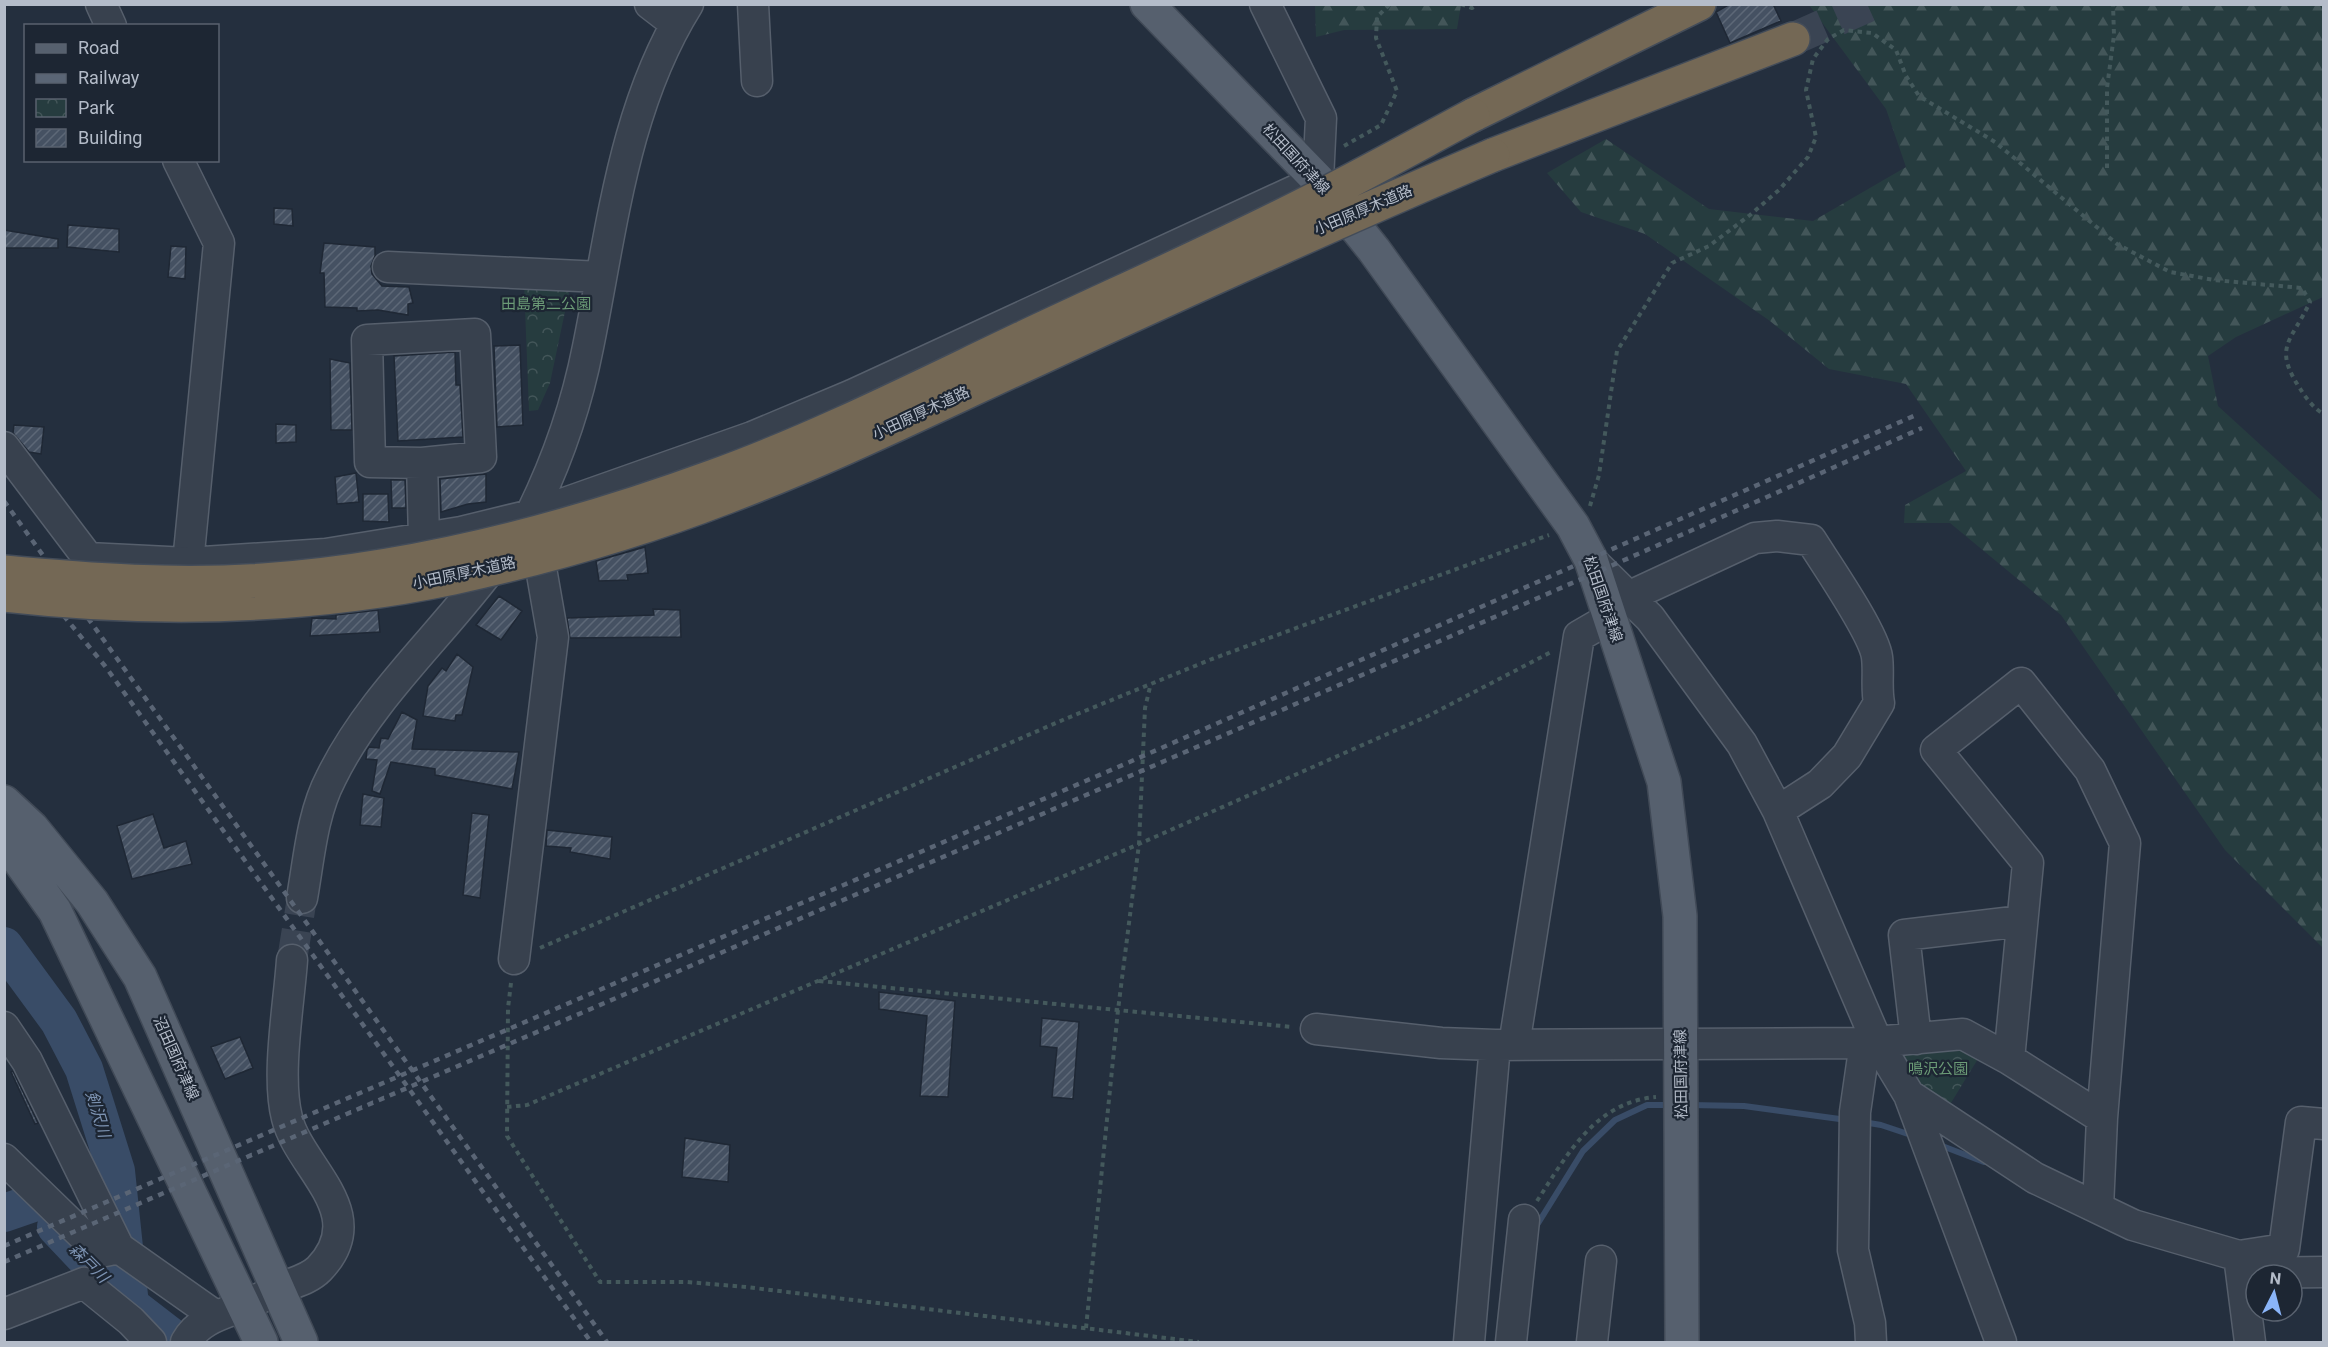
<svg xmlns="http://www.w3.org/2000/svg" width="2328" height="1347" font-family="Roboto,'Noto Sans JP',sans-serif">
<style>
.forest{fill:url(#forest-firs)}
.park{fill:url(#park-crowns)}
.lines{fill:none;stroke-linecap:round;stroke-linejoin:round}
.stream{stroke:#394c67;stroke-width:6}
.river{stroke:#394c67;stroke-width:38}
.building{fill:url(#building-hatch);stroke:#1f2835;stroke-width:1.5}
.minor-tunnel{stroke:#3a4453;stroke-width:30;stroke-dasharray:30 15;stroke-linecap:butt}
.highway-tunnel{stroke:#3a4453;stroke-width:33;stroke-dasharray:33 16;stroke-linecap:butt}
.minor-casing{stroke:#565f6c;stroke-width:33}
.major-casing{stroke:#414a57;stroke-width:36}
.highway-casing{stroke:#434c59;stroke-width:36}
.path{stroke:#44595c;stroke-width:4;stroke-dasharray:4.5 4.5;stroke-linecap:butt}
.minor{stroke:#38414e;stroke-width:30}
.major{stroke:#56606e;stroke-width:33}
.highway{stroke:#746855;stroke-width:33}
.rail{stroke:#5a6575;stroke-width:4.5;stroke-dasharray:6 6;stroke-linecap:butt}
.highway-bridge-casing{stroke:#434c59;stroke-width:36;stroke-linecap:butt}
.highway-bridge{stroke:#746855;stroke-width:33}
.labels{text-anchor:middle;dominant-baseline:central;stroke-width:4.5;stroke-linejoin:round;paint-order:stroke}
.street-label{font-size:15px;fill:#b4bcc9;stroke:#1d2633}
.park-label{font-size:15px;fill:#6b9a76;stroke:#1d2633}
.water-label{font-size:16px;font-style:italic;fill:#7c92b1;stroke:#1d2633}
</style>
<defs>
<pattern id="forest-firs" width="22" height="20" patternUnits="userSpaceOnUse" patternTransform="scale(1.5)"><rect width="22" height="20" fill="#263c3f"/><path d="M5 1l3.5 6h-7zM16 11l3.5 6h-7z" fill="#435659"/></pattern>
<pattern id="park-crowns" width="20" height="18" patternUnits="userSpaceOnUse" patternTransform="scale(1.5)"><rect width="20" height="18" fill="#263c3f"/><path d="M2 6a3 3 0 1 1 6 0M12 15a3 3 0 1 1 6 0" fill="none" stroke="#435659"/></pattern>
<pattern id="building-hatch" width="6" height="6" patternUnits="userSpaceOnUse" patternTransform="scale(1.5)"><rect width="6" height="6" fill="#455162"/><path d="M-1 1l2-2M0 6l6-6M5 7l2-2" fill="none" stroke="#5d6877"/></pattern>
</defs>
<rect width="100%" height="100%" fill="#242f3e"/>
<path class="forest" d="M1315,5V4L1461,5L1457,29L1344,30L1316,37Z
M1809,5H2323V297L2236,337L2208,356L2218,406L2323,502V948L2225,850L2061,615L1950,523H1904L1905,505L1966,471L1906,384L1829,369L1770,321L1645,234L1581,212L1547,173L1606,139L1709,209L1813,221L1906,167L1886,109Z"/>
<path class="park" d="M524,282L571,283L550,383L538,410L529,411Z
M1901,1043L1984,1049L1946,1111L1894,1062Z"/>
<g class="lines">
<path class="stream" d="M1690,1105L1744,1106L1847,1120
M1863,1122L1881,1125L1914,1136
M1937,1144L1984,1162
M1537,1225L1583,1151L1615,1120L1647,1105H1671"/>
<path class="river" d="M4,946L59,1021L84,1069L116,1171L130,1305
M4,1213L33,1203
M56,1227L130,1305L178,1342"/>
</g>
<path class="building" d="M1730,4H1773L1781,21L1730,43L1716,12Z
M274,208L292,209L293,226L274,224Z
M68,225L119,229V252L67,247Z
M4,230L58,239V248H4Z
M324,243L375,247V256L371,266L372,274L382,286L409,287L413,303L408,304V315L378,310L357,311V308L325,307L324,273H320Z
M171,246L186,247L185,279L168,277Z
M520,345L523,425L497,427L494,346Z
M455,352L456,385H460L463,437L398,441L394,356Z
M330,359L350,363L352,430H331Z
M276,424L296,425V442L276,443Z
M14,425L44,427L41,454L29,452L13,433Z
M356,473L359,502L337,504L335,477Z
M486,474V502L468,504L441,512L440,479Z
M391,480H405L406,508H392Z
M363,494H388L389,522L363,521Z
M645,547L648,573L627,575L628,580L599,581L596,561Z
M499,596L522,611L501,640L476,625Z
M653,609L680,610L681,637L570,638L567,618L654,615Z
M378,610L380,632L310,636L312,618L336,619V615Z
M457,654L473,667L462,715H456L455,721L423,716L428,686L442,668L446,671Z
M402,712L417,720L412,749L519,752L512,789L435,775V769L391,762L380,794L372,791L377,760L366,759L367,750L369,747L379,748L381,738L388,739Z
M363,794L384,798L381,827L360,825Z
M472,813L489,815L480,898L463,895Z
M153,814L164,848L186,841L192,864L132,879L117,826Z
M547,830L612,837L610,859L570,852L571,848L546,846Z
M879,992L955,1001L948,1097L920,1096L927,1016L879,1009Z
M1042,1018L1079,1022L1073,1099L1052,1097L1057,1048L1040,1046Z
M240,1037L253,1068L225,1079L211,1047Z
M13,1071L38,1123L35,1124L11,1072Z
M685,1138L730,1145L728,1182L682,1177Z"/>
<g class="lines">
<path class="minor-tunnel" d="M292,960L302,898"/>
<path class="highway-tunnel" d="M1793,39L1872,4"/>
<g class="minor-casing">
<path id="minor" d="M101,4L111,26
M650,4L676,24
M753,4L757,81
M178,160L219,243L188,563
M388,267L601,277
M4,447L88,558L188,563L326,554L461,532L531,515L752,437L852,395L1318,180L1321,118L1265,4
M422,463L481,457L475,334L367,340L370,462L422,463L424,538
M1591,560L1650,618L1742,744L1778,811L1877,1042L1909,1095L2001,1342
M1628,597L1755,538L1777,536L1811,540C1826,564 1874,633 1877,657C1879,672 1876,687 1879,703L1847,756L1820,784L1778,811
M302,898C309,859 312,814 331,778C371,696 444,633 497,560C509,545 524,529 532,512C557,461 577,403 588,347C612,230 623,108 688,4
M514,959L553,637L535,534
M4,1027L27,1061L119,1248L214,1315
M1316,1029L1441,1043L1495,1045L1865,1043
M1916,1039L1904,935L2022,921
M1514,1045L1579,636L1610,618
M2009,1059L2028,863L1936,750L2021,683L2090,770L2125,843L2102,1118L2098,1208
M1909,1095L2035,1178L2133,1225L2239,1256L2250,1342
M4,1159L100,1252L119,1248
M2239,1256L2284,1249L2301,1122L2324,1124
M2242,1273L2324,1272
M4,1314L84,1283L131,1321L151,1342
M186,1342C199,1319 223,1314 246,1305C258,1300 270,1292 283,1287C295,1282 309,1279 319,1269C373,1213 299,1168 287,1118C276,1076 289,1004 292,960
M1469,1342L1495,1045
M1511,1342L1524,1220
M1592,1342L1601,1261
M1871,1342L1870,1323L1853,1250L1855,1112L1865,1043L1963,1034L2009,1059L2102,1118"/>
</g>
<g class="major-casing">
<path id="major" d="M1147,4L1318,180L1374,250L1573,526L1591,560L1664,782L1680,916L1682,1342
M4,802L32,828L92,902L140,977L301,1342
M4,839L55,911L261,1342"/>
</g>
<g class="highway-casing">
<path id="highway" d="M1473,115L1699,4
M1493,155L1793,39"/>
</g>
<path class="path" d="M1461,4L1472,8L1478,4
M1344,146L1381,125L1397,91L1376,38L1377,17L1390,4
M2107,168V88L2114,35L2113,4
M1590,506L1599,475L1617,351L1672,263L1709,246L1750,215L1779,190L1808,157L1816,137L1806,90L1813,59L1828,39L1844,30L1872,33L1896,50L1906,76L1919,96L1995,142L2117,244L2170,272L2214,280L2302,288L2310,302C2291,342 2272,347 2301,390C2306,398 2315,410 2324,414
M540,948L1065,719L1212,659L1549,535
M819,981L1292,1027
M511,983L508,1008L507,1136L600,1282H687L746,1287L1199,1342
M507,1107L527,1105L1139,844L1428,716L1553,651
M1537,1201C1567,1155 1595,1102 1656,1097
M1086,1328L1118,1010L1139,844L1145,708L1150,687"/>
<use href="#minor" class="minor"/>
<use href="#major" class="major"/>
<use href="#highway" class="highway"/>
<path class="rail" d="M4,501L607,1342
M4,557L41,588L105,666L591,1342
M4,1246L1125,764L1916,415
M4,1262C644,985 1286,712 1922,428"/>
<g class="highway-bridge-casing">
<path id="highway-bridge" d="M4,572C91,580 177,586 263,580C418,569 569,529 714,476C819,438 921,386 1022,338C1115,294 1208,253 1299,207C1358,178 1415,146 1473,115
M4,595C156,612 304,609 453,578C545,558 639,531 727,497C833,457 935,406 1038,359C1189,289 1340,220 1493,155"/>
</g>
<use href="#highway-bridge" class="highway-bridge"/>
</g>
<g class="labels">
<g class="street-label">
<text transform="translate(1296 159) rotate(47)">松田国府津線</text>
<text transform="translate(1363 210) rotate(-23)">小田原厚木道路</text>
<text transform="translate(921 413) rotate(-25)">小田原厚木道路</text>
<text transform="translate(464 573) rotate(-12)">小田原厚木道路</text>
<text transform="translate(1603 599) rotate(71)">松田国府津線</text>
<text transform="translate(176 1058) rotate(66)">沼田国府津線</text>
<text transform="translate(1681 1074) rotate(-91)">松田国府津線</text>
</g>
<g class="park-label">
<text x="546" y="304">田島第二公園</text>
<text x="1938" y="1069">鳴沢公園</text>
</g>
<g class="water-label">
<text transform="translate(98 1114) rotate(73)">剣沢川</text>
<text transform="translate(89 1263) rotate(45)">森戸川</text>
</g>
</g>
<rect width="2328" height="1347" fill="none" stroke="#b4bcc9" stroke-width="12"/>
<rect x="24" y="24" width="195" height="138" fill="#1d2633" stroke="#59626f" stroke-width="1.5"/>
<rect x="36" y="44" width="30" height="9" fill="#56606e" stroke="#59626f" stroke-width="1.5"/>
<text x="78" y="54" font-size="18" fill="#b4bcc9">Road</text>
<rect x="36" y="74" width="30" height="9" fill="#5a6575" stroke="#59626f" stroke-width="1.5"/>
<text x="78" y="84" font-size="18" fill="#b4bcc9">Railway</text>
<rect x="36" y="99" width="30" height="18" fill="url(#park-crowns)" stroke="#59626f" stroke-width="1.5"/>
<text x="78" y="114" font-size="18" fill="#b4bcc9">Park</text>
<rect x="36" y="129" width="30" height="18" fill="url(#building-hatch)" stroke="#59626f" stroke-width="1.5"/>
<text x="78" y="144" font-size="18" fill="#b4bcc9">Building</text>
<g transform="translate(2274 1293) rotate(6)"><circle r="28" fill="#1d2633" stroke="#59626f" stroke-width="1.5"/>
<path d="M0-4.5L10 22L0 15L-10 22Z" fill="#8ab4f8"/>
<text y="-9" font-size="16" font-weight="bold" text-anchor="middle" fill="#b4bcc9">N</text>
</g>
</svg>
